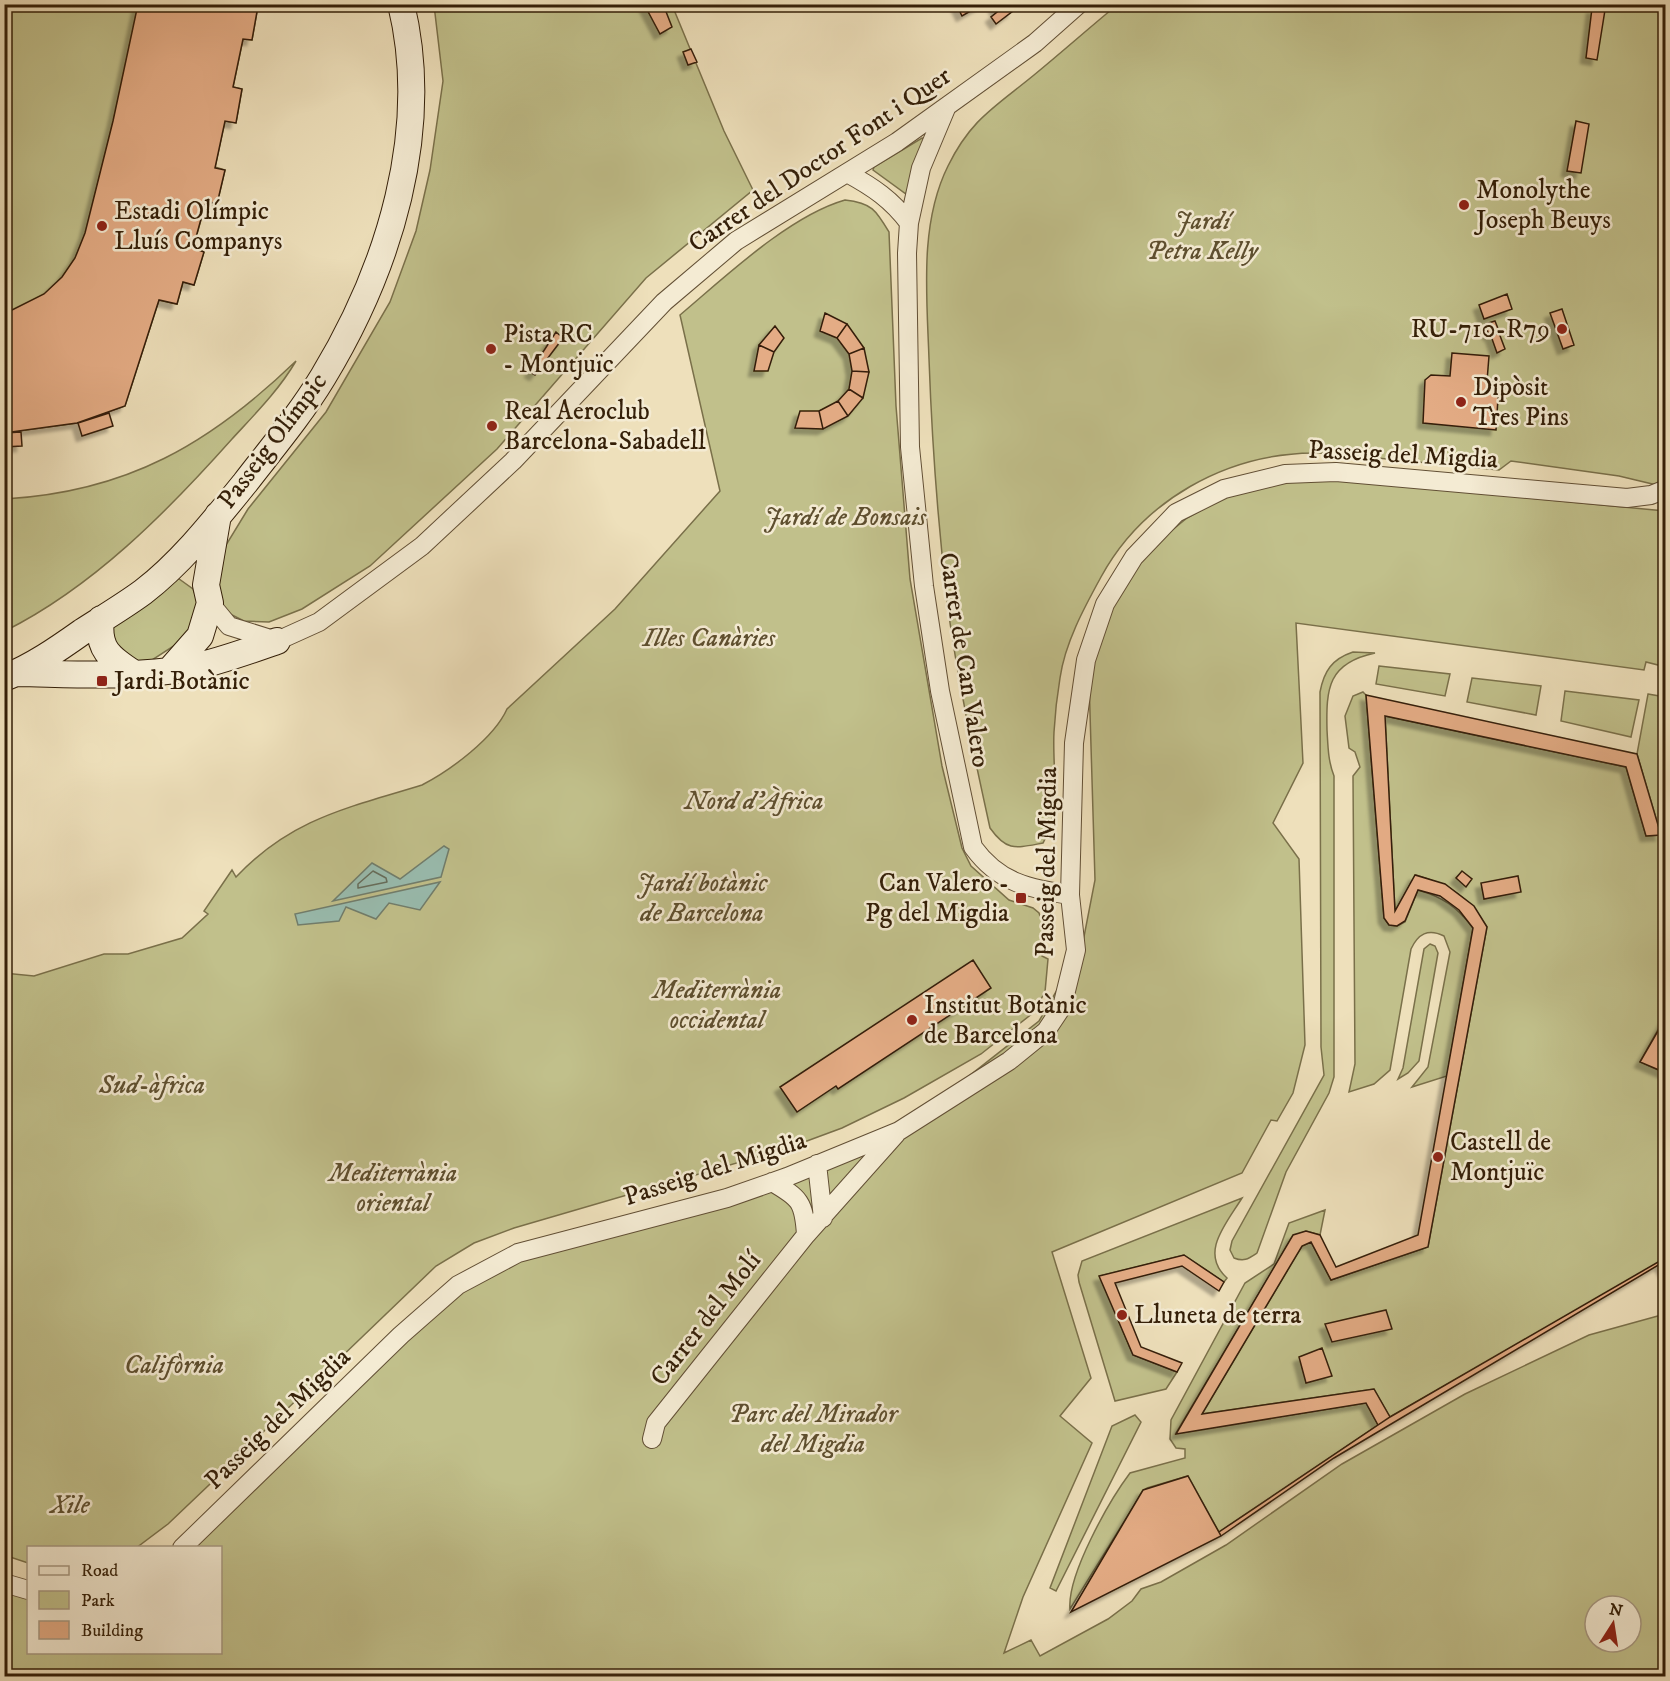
<svg xmlns="http://www.w3.org/2000/svg" width="1670" height="1681" font-family="'IM FELL DW Pica',serif">
<style>
.green{fill:#c1c08b;stroke:#7a704a;stroke-width:1.5;fill-rule:evenodd}
.water{fill:#99bdb0;stroke:#717e6d;stroke-width:1.5}
.lines{fill:none;stroke-linecap:round;stroke-linejoin:round}
.shore{stroke:#666e5c;stroke-width:1.5}
.building{fill:#e4ac85;stroke:#341f08;stroke-width:1.5;filter:url(#shadow)}
.street-casing{stroke:#624f35;stroke-width:20}
.secondary-casing{stroke:#341f08;stroke-width:28}
.street{stroke:#f4ebd3;stroke-width:18}
.secondary{stroke:#f4ebd3;stroke-width:26}
.poi-dot{fill:#8f2418;stroke:#f4ebd3;stroke-width:2}
.labels{text-anchor:middle;dominant-baseline:central;stroke-width:5;stroke-linejoin:round;paint-order:stroke}
.street-label{font-size:26px;fill:#341f08;stroke:#f4ebd3}
.poi-label{font-size:26px;fill:#341f08;stroke:#f4ebd3;text-anchor:start}
.park-label{font-size:26px;font-style:italic;fill:#5e4f2f;stroke:#f4ebd3}
</style>
<defs>
<filter id="shadow"><feDropShadow dx="-5.5" dy="5.5" stdDeviation="1.5" flood-color="#0004"/></filter>
</defs>
<rect width="100%" height="100%" fill="#eee0bb"/>
<filter id="stains"><feTurbulence type="fractalNoise" baseFrequency=".00333" numOctaves="4"/><feColorMatrix values="0 0 0 0 .2 0 0 0 0 .09 0 0 0 0 .02 0 0 0 .5 -.17"/></filter>
<radialGradient id="worn" r=".72"><stop offset=".6" stop-color="#630" stop-opacity="0"/><stop offset="1" stop-color="#630" stop-opacity=".3"/></radialGradient>
<path class="green" d="M249,4L258,6L252,40L243,39L233,87L242,89L236,123L225,121L215,167L225,170L217,204L206,202L193,248L204,252L194,285L183,282L177,304L159,300L125,406L77,423L5,433L4,5Z
M488,4L672,5L724,131L753,190L646,278L497,449L370,566L302,609L269,622L244,621L232,615L223,608L216,588L226,545L248,509L326,412L390,302L416,231L430,170L443,81L434,5H485L488,9Z
M1117,5H1665V487L1619,476L1511,461L1499,470C1458,466 1417,462 1377,458C1356,456 1334,452 1313,453C1226,454 1143,500 1101,577C1084,608 1065,643 1060,678C1057,696 1055,714 1054,732C1052,769 1062,811 1043,843C1016,848 1007,852 990,828C974,755 958,682 948,609C938,526 932,443 929,359C927,297 919,224 948,166C971,119 995,107 1034,75C1062,52 1089,28 1117,5Z
M922,138L925,139L906,194L873,170L874,167Z
M845,200C872,203 876,210 889,232L896,406L910,579L942,766L962,848L971,866L1009,900L1033,908L1039,913L1044,927L1042,956L1048,959L1045,992L1033,1013L981,1054L904,1098L842,1128L788,1148L514,1228L474,1243L436,1266L258,1437C245,1444 236,1449 231,1464L168,1524L136,1548H28V1563L4,1555V973L34,976L104,954H128L182,938L208,914L204,911L232,870L236,877C292,818 348,808 422,785C451,770 494,738 507,709L615,609L720,491L680,315C725,277 789,216 845,200Z
M296,361C279,390 255,414 232,439C167,512 93,587 5,631V499C127,492 210,444 296,361Z
M1284,480H1343L1665,511L1666,655L1662,666L1646,662L1644,670L1296,623L1303,763L1273,823L1299,859L1305,1045L1293,1093L1277,1121L1271,1120L1242,1173L1052,1252L1091,1378L1060,1416L1092,1443L1023,1597L1004,1653L1031,1640L1040,1656L1108,1619L1132,1601L1141,1589L1161,1582L1226,1545L1342,1464L1465,1394L1589,1335L1665,1314V1676H5L4,1583L28,1590V1652H220V1548L182,1547L401,1335L518,1253L727,1198L899,1131L1039,1021L1082,947L1095,880L1089,679L1111,609L1132,574L1155,544L1187,518L1221,499ZM1595,1606H1631V1642H1595Z
M175,576L193,589L200,608L183,640L149,662L137,661L119,651L109,629Z
M1353,652L1375,653C1328,663 1326,688 1327,730C1328,746 1328,761 1334,776V1077L1329,1093L1286,1172L1257,1253C1248,1259 1244,1262 1234,1258L1230,1250L1232,1241L1324,1075L1321,1047L1320,692C1324,671 1332,659 1353,652Z
M1379,666L1450,674L1445,696L1376,684Z
M1472,678L1541,686L1536,715L1467,702Z
M1565,691L1639,700L1631,737L1561,721Z
M1363,692L1366,695L1384,918L1389,925L1397,926L1405,922L1418,890C1443,897 1457,907 1473,928L1447,1076L1412,1087L1428,1067L1450,952L1444,936C1428,928 1418,934 1411,949L1390,1070L1374,1084L1349,1092L1355,1064L1353,776L1360,767L1355,752L1349,748L1345,716L1353,696Z
M1648,694L1665,697L1666,835H1661L1666,843L1665,1017L1640,1062L1665,1073V1260L1390,1417L1374,1389L1202,1414L1302,1246L1311,1242L1331,1280L1428,1247L1487,927C1468,896 1450,885 1416,875L1395,911L1385,716L1626,767L1646,836L1661,835L1637,754Z
M1430,944L1435,946L1438,953L1419,1061L1408,1073L1398,1079L1403,1068L1424,949Z
M1242,1198C1226,1224 1199,1253 1227,1278L1224,1282L1184,1255L1100,1276L1133,1355L1177,1372L1166,1389L1115,1401L1079,1282L1078,1275L1082,1261Z
M1325,1210L1320,1235L1306,1231L1293,1236L1176,1433L1366,1403L1378,1425L1219,1532L1188,1476L1147,1488L1143,1491L1070,1609C1067,1575 1109,1501 1130,1473L1185,1458V1449L1176,1448L1170,1439L1171,1420L1245,1283L1274,1264L1289,1223Z
M1135,1415L1141,1422L1056,1591L1050,1588L1112,1426Z"/>
<path class="water" d="M444,846L449,849L441,877L333,901L372,863L400,879Z
M440,882L420,910L389,903L376,919L346,907L339,921L298,925L295,914Z"/>
<g class="lines">
<path class="shore" d="M373,871L386,878L387,882L358,888V884Z"/>
</g>
<path class="building" d="M138,4L258,6L252,40L243,39L233,87L242,89L236,123L225,121L215,168L225,170L217,204L206,201L193,248L204,252L194,285L183,282L177,304L159,300L125,406L77,423L4,433V314L44,294L62,277L75,258L85,233L113,121Z
M644,4H663L672,27L660,34Z
M956,4H981V5L962,16Z
M997,4H1013L1010,6L1013,11L996,24L991,17L997,12L994,7Z
M1592,8L1605,10L1597,60L1586,58Z
M691,49L697,62L688,65L683,52Z
M1576,121L1589,124L1581,173L1567,171Z
M1507,294L1512,309L1484,319L1479,305Z
M1562,309L1574,345L1563,349L1550,313Z
M825,313L847,324L837,338L820,331Z
M1495,321L1499,331L1489,335L1485,324Z
M847,324L864,348L849,354L837,338Z
M775,326L784,338L774,352L759,345Z
M556,332L563,338L535,375L530,372Z
M1499,333L1505,349L1497,353L1491,336Z
M759,345L774,352L768,371H754Z
M864,348L869,372L852,371L849,354Z
M1452,353L1489,356L1487,381L1499,382L1496,430L1423,423L1425,380L1431,375L1450,376Z
M852,371L869,372L863,398L849,389Z
M849,389L863,398L848,416L838,401Z
M838,401L848,416L823,429L819,411Z
M800,411H819L823,429L795,428Z
M109,413L113,426L82,436L78,423Z
M21,432L22,446L4,447V433Z
M1366,695L1637,754L1661,835L1646,836L1626,767L1385,716L1395,911L1415,875L1445,884L1474,906L1487,927L1428,1247L1331,1280L1311,1242L1302,1246L1202,1414L1374,1389L1390,1417L1378,1425L1366,1403L1176,1434L1293,1235L1306,1231L1320,1235L1336,1267L1418,1235L1473,928L1459,910L1440,896L1418,890L1405,921L1397,926L1389,925L1384,918Z
M1462,871L1472,879L1466,887L1456,878Z
M1518,876L1521,892L1484,899L1481,883Z
M973,960L991,988L838,1089L836,1086L797,1112L780,1087Z
M1666,1017V1073L1640,1062Z
M1184,1255L1224,1282L1219,1291L1182,1266L1115,1283L1141,1347L1182,1363L1177,1372L1133,1355L1099,1276Z
M1665,1258L1666,1274L1660,1264L1334,1458L1221,1536L1219,1532L1390,1417Z
M1386,1310L1392,1329L1332,1342L1325,1324Z
M1322,1348L1332,1376L1306,1383L1299,1357Z
M1188,1476L1221,1536L1071,1612L1143,1490Z"/>
<g class="lines">
<g class="street-casing">
<path id="street" d="M947,106L921,168L909,223L907,253L910,447L924,586L940,691L973,847C999,883 1028,888 1070,895
M847,173C873,187 892,200 909,223
M210,603L229,626L277,641L319,622L422,546L513,461L664,302L736,241L897,142L1035,43L1079,4
M817,1164L823,1218
M772,1182C800,1198 804,1202 806,1235
M652,1439L656,1423L806,1235L896,1134
M182,1548L401,1335L458,1285L518,1253L727,1198L787,1177L899,1131L1009,1061L1046,1031L1062,1007L1076,950L1070,895L1074,743L1086,660L1105,604L1134,557L1176,513L1224,489L1285,474L1336,472L1627,498L1651,495L1666,489
M4,1583L28,1590"/>
</g>
<g class="secondary-casing">
<path id="secondary" d="M101,619C97,649 110,658 133,673
M170,670L200,636L210,603L206,585L218,515
M18,673C74,674 133,678 189,668C219,662 248,651 277,641
M4,678C32,667 58,649 82,632C102,619 124,606 143,592C182,562 214,521 245,483C272,448 300,415 323,377C389,268 432,131 401,4"/>
</g>
<use href="#street" class="street"/>
<use href="#secondary" class="secondary"/>
</g>
<g class="poi-dot">
<circle cx="1464" cy="205" r="6"/>
<circle cx="102" cy="226" r="6"/>
<circle cx="1562" cy="329" r="6"/>
<circle cx="491" cy="349" r="6"/>
<circle cx="1461" cy="402" r="6"/>
<circle cx="492" cy="426" r="6"/>
<rect x="96" y="675" width="12" height="12" rx="3"/>
<rect x="1015" y="892" width="12" height="12" rx="3"/>
<circle cx="912" cy="1020" r="6"/>
<circle cx="1438" cy="1157" r="6"/>
<circle cx="1122" cy="1315" r="6"/>
</g>
<g class="labels">
<g class="street-label">
<text transform="translate(820 160) rotate(-34)">Carrer del Doctor Font i Quer</text>
<text transform="translate(273 441) rotate(-53)">Passeig Olímpic</text>
<text transform="translate(1403 455) rotate(3)">Passeig del Migdia</text>
<text transform="translate(964 660) rotate(81)">Carrer de Can Valero</text>
<text transform="translate(1047 862) rotate(-89)">Passeig del Migdia</text>
<text transform="translate(715 1169) rotate(-18)">Passeig del Migdia</text>
<text transform="translate(706 1319) rotate(-52)">Carrer del Molí</text>
<text transform="translate(278 1419) rotate(-44)">Passeig del Migdia</text>
</g>
<g class="poi-label">
<text x="1476" y="190">Monolythe<tspan x="1476" dy="30">Joseph Beuys</tspan></text>
<text x="114" y="211">Estadi Olímpic<tspan x="114" dy="30">Lluís Companys</tspan></text>
<text x="1550" y="329" text-anchor="end">RU-710-R79</text>
<text x="503" y="334">Pista RC<tspan x="503" dy="30">- Montjuïc</tspan></text>
<text x="1473" y="387">Dipòsit<tspan x="1473" dy="30">Tres Pins</tspan></text>
<text x="504" y="411">Real Aeroclub<tspan x="504" dy="30">Barcelona-Sabadell</tspan></text>
<text x="114" y="681">Jardi Botànic</text>
<text x="1009" y="883" text-anchor="end">Can Valero -<tspan x="1009" dy="30">Pg del Migdia</tspan></text>
<text x="924" y="1005">Institut Botànic<tspan x="924" dy="30">de Barcelona</tspan></text>
<text x="1450" y="1142">Castell de<tspan x="1450" dy="30">Montjuïc</tspan></text>
<text x="1134" y="1315">Lluneta de terra</text>
</g>
<g class="park-label">
<text x="1202" y="221">Jardí<tspan x="1202" dy="30">Petra Kelly</tspan></text>
<text x="845" y="517">Jardí de Bonsais</text>
<text x="709" y="638">Illes Canàries</text>
<text x="754" y="801">Nord d'Àfrica</text>
<text x="702" y="883">Jardí botànic<tspan x="702" dy="30">de Barcelona</tspan></text>
<text x="717" y="990">Mediterrània<tspan x="717" dy="30">occidental</tspan></text>
<text x="152" y="1085">Sud-àfrica</text>
<text x="393" y="1173">Mediterrània<tspan x="393" dy="30">oriental</tspan></text>
<text x="174" y="1365">Califòrnia</text>
<text x="813" y="1414">Parc del Mirador<tspan x="813" dy="30">del Migdia</tspan></text>
<text x="70" y="1505">Xile</text>
</g>
</g>
<rect width="1670" height="1681" fill="none" stroke="#eee0bb" stroke-width="24"/>
<rect x="6" y="6" width="1658" height="1669" fill="none" stroke="#341f08" stroke-width="3"/>
<rect x="12" y="12" width="1646" height="1657" fill="none" stroke="#341f08" stroke-width="1.5"/>
<rect x="27" y="1546" width="195" height="108" fill="#f4ebd3" stroke="#a79982" stroke-width="1.5"/>
<rect x="39" y="1566" width="30" height="9" fill="#f4ebd3" stroke="#a79982" stroke-width="1.5"/>
<text x="81" y="1576" font-size="18" fill="#341f08">Road</text>
<rect x="39" y="1591" width="30" height="18" fill="#c1c08b" stroke="#a79982" stroke-width="1.5"/>
<text x="81" y="1606" font-size="18" fill="#341f08">Park</text>
<rect x="39" y="1621" width="30" height="18" fill="#e4ac85" stroke="#a79982" stroke-width="1.5"/>
<text x="81" y="1636" font-size="18" fill="#341f08">Building</text>
<g transform="translate(1613 1624) rotate(12)"><circle r="28" fill="#f4ebd3" stroke="#a79982" stroke-width="1.5"/>
<path d="M0-4.5L10 22L0 15L-10 22Z" fill="#8f2418"/>
<text y="-9" font-size="16" font-weight="bold" text-anchor="middle" fill="#341f08">N</text>
</g>
<rect width="100%" height="100%" filter="url(#stains)"/>
<rect width="100%" height="100%" fill="url(#worn)"/>
</svg>
